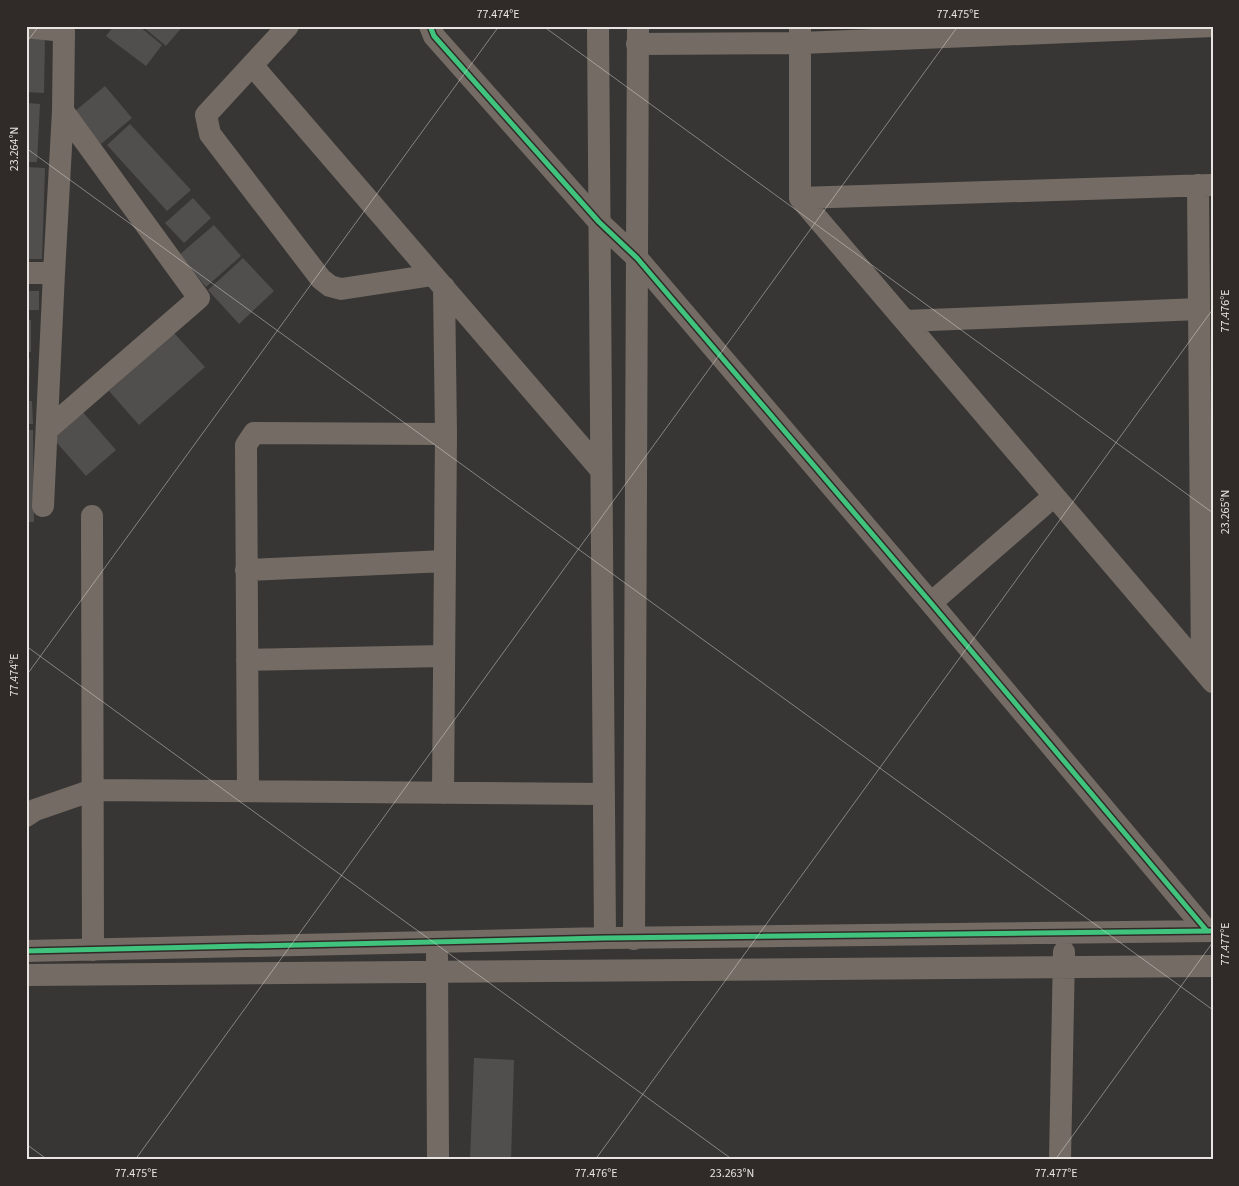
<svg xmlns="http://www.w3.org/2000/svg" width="1239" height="1186" font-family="'Source Sans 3',sans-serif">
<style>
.building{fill:#514f4e}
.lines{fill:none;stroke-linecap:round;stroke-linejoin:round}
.street{stroke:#746c64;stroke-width:22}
.cycleway-casing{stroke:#302b28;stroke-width:8}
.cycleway{stroke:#40c37c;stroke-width:5}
.ticks{fill:none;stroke:#e7e4e2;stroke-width:1;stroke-opacity:0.45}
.neatline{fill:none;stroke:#e7e4e2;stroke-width:2}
.ticks-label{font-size:12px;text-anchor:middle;fill:#e7e4e2}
</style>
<rect width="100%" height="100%" fill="#383634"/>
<path class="building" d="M114,26H139L162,45L146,66L106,36Z
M142,26H183L166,46Z
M26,36H45L44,93L26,92Z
M105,86L132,118L101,144L74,112Z
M26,103L40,104L37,162H26Z
M130,124L191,190L167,211L107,145Z
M26,167L45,168L42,259H26Z
M193,198L211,218L184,243L165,223Z
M214,225L241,256L206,287L179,255Z
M243,258L274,291L239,324L208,290Z
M26,291H39V310H26Z
M26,320H31V352H26Z
M174,333L205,367L139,425L109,391Z
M26,359H30L29,399L26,398Z
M26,401H32L33,424H26Z
M81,410L116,450L86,476L51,436Z
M26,430H33L34,522H26Z
M474,1058L514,1060L511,1160H470Z"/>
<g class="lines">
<path class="street" d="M288,26L206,115L210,134L321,279L330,286L341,289L433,275
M430,26L434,36L599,222L637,258L931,603L1207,931
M598,26L605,938
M800,26V198L1213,682
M26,27L64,31L63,111L54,273L43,506
M637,44L801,43L1213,26
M252,65L601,470
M1198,185L1202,669
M800,198L1211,185
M26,273H54
M905,321L1199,309
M48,429L199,298L63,111
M92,516L93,950
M246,570L445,561
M931,603L1054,496
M247,660L444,656
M248,791L246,445L254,433L446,434
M443,793L446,434L444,287
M26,816L35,810L93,790L604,794
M634,939L638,26
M26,951L605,938L1213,931
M437,956L438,1160
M26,975L1213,966
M1060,1160L1064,952"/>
<g class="cycleway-casing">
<path id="cycleway" d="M430,26L434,36L599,222L637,258L931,603L1207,931
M26,951L605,938L1211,931"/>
</g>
<use href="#cycleway" class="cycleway"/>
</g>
<path class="ticks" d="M543,26L1213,513M26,43L39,26M26,148L1213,1010M26,646L733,1160M26,676L499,26M26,1144L48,1160M135,1160L958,26M595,1160L1213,309M1055,1160L1213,942"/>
<rect width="1239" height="1186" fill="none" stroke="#302b28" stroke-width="55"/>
<rect x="28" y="28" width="1184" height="1130" class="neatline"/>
<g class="ticks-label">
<text x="498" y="18">77.474°E</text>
<text x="958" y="18">77.475°E</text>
<text transform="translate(14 149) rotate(-90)" y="4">23.264°N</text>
<text transform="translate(1225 311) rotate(-90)" y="4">77.476°E</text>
<text transform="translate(1225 512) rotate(-90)" y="4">23.265°N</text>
<text transform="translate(14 675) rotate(-90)" y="4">77.474°E</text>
<text transform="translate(1225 944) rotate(-90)" y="4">77.477°E</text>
<text x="136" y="1177">77.475°E</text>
<text x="596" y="1177">77.476°E</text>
<text x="732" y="1177">23.263°N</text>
<text x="1056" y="1177">77.477°E</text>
</g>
</svg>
